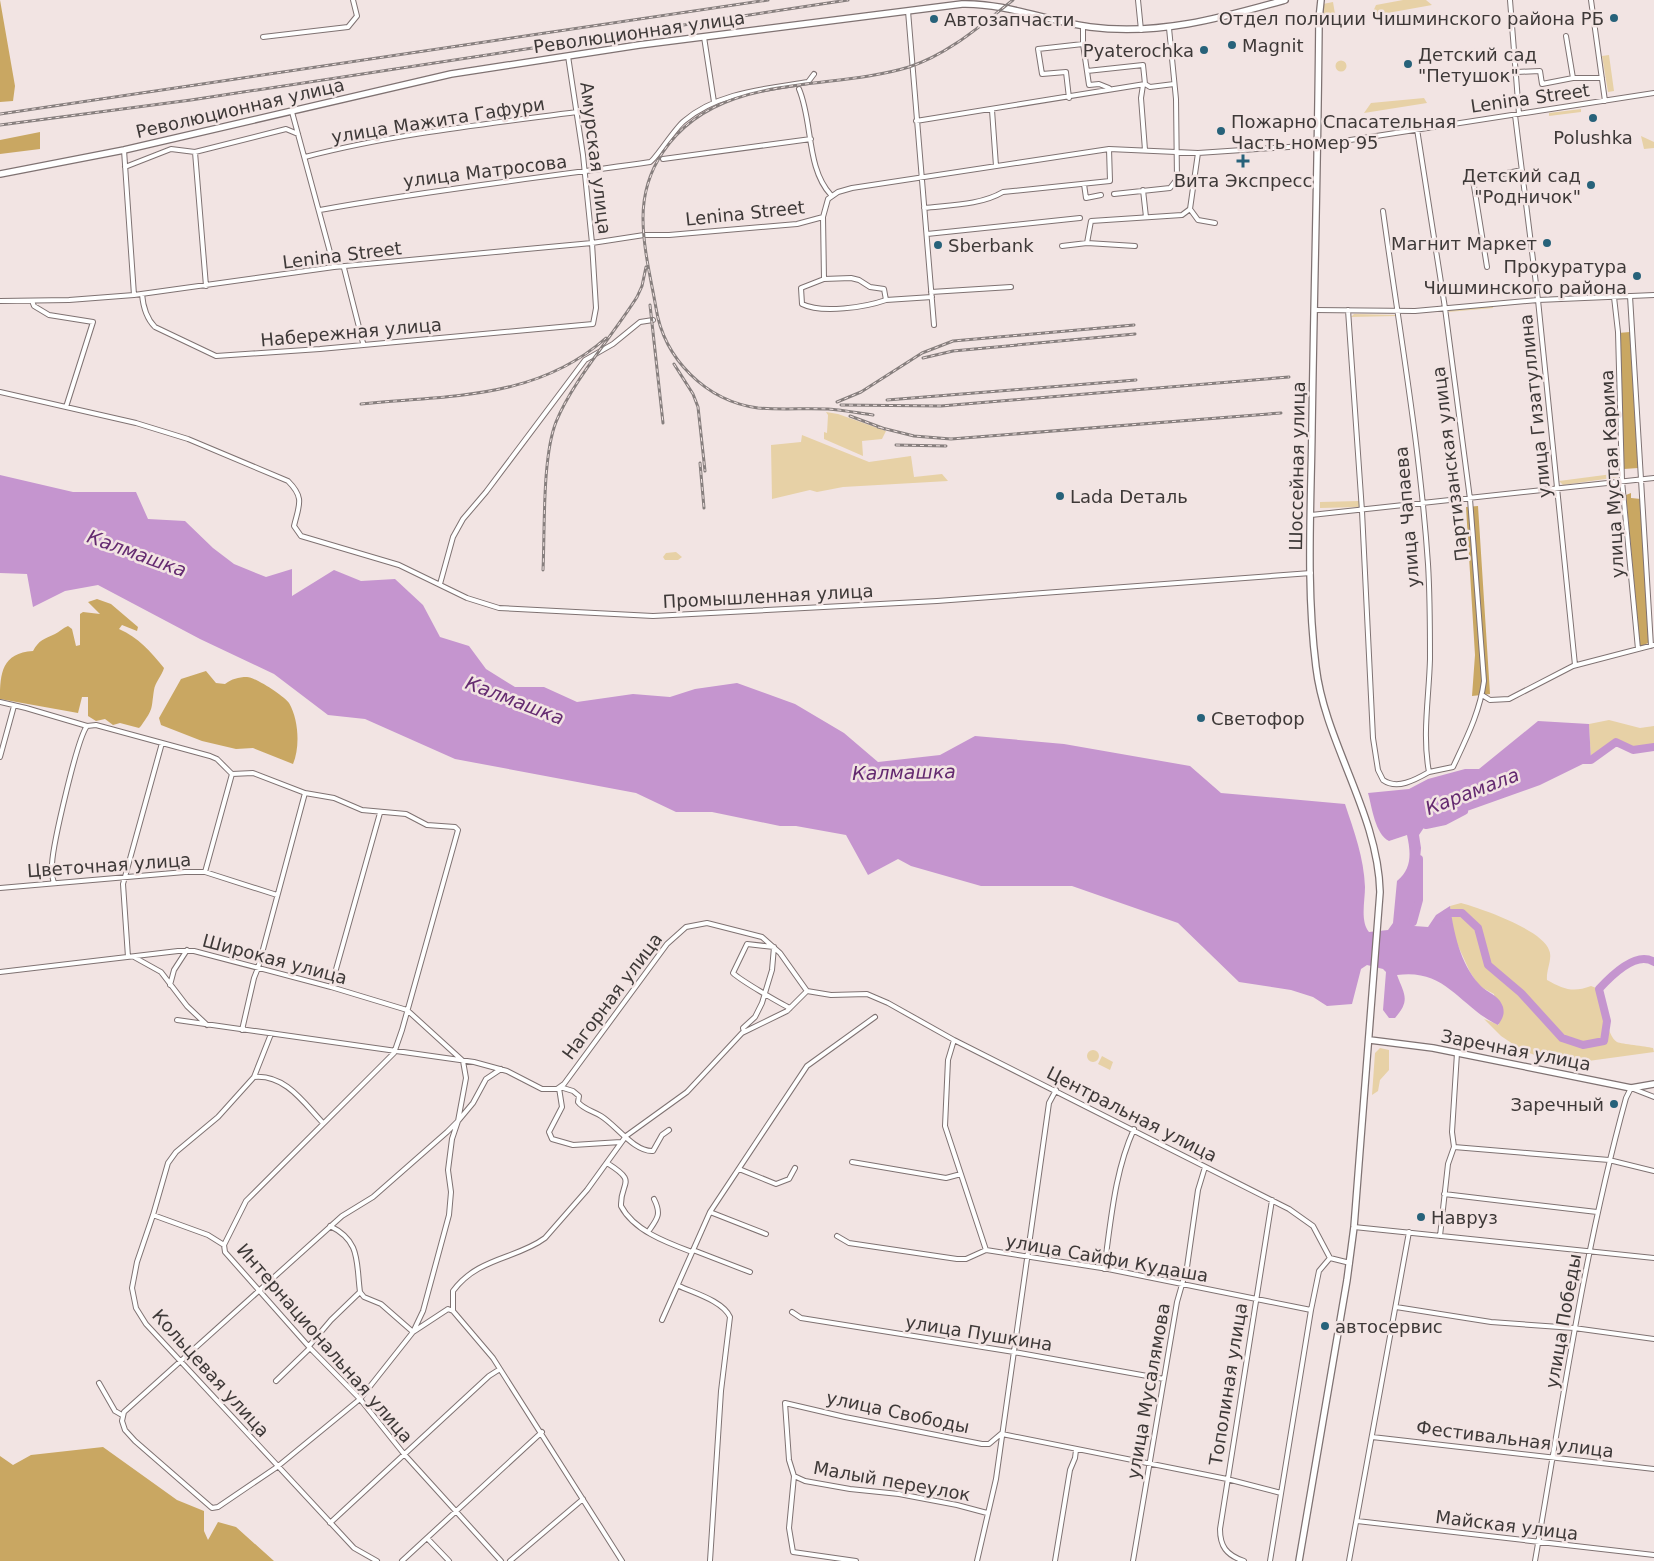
<svg xmlns="http://www.w3.org/2000/svg" width="1654" height="1561" font-family="'DejaVu Sans',sans-serif">
<style>
.green{fill:#e7d1a6}
.forest{fill:#c9a762}
.water{fill:#c595cf}
.lines{fill:none;stroke-linecap:round;stroke-linejoin:round}
.river{stroke:#c595cf;stroke-width:8}
.street-casing{stroke:#7f7272;stroke-width:6}
.secondary-casing{stroke:#7f7272;stroke-width:8}
.street{stroke:#fff;stroke-width:4}
.secondary{stroke:#fff;stroke-width:5.5}
.rail-casing{stroke:#877f7e;stroke-width:3}
.rail{stroke:#f2e4e3;stroke-width:1;stroke-dasharray:4;stroke-linecap:butt}
.poi-dot{fill:#27627a;stroke:#f2e4e3;stroke-width:2}
.labels{text-anchor:middle;dominant-baseline:central;stroke-width:5;stroke-linejoin:round;paint-order:stroke}
.poi-label{font-size:18px;fill:#3e3938;stroke:#f2e4e3;text-anchor:start}
.street-label{font-size:18px;fill:#3e3938;stroke:#f2e4e3}
.water-label{font-size:19px;font-style:italic;fill:#642a70;stroke:#f2e4e3}
</style>
<rect width="100%" height="100%" fill="#f2e4e3"/>
<path class="green" d="M1403,0H1426L1432,5L1371,16L1376,5Z
M1333,2L1336,20L1324,22L1323,4Z
M1609,55L1614,91L1608,92L1602,56Z
M1335.5 66a5.5 5.5 0 1 1 11 0a5.5 5.5 0 1 1-11 0Z
M1424,98L1427,103L1364,113L1371,103Z
M1581,109V112L1549,116V113Z
M1641,136L1654,142V148L1644,149Z
M1610,286V291L1608,292H1583L1581,288Z
M1493,306V308L1448,312L1450,310Z
M1354,314L1395,315L1396,316L1351,317Z
M826,412L838,414L886,431L882,439L862,441L863,456L824,439V432L827,433L828,415Z
M802,435L869,462L911,456L914,477L942,474L948,481L843,487L817,492L810,490L772,499L771,445L801,442Z
M1620,473L1619,477L1563,485L1559,481Z
M1359,501V507L1320,508V502Z
M676,552L682,557L678,560H665L663,557L666,553Z
M1609,720L1640,728L1654,726V748L1633,750L1616,742L1591,760L1589,724Z
M1461,903C1480,908 1543,930 1549,950C1553,958 1546,970 1547,980C1563,989 1573,993 1591,986L1599,989C1602,1001 1607,1037 1617,1042C1622,1044 1645,1046 1653,1048L1654,1052L1559,1065L1522,1050L1501,1036L1484,1019L1499,1025L1494,994L1479,986L1470,972L1454,937L1450,906Z
M1380,1048L1389,1050V1070L1380,1080L1378,1091L1372,1095L1375,1053Z
M1087 1056a6 6 0 1 1 12 0a6 6 0 1 1-12 0Z
M1102,1056L1113,1062L1110,1070L1098,1064Z"/>
<path class="forest" d="M0,0L15,86L13,101L0,102Z
M40,132V149L0,154V140Z
M1630,332L1638,468L1624,469L1618,333Z
M1631,493V498L1641,499L1650,639L1648,643L1640,647L1626,495Z
M1478,506L1490,694L1472,696L1475,655L1466,507Z
M97,599L111,604L138,627L137,631L122,625L119,629C139,638 150,651 164,668C162,675 155,683 154,690C151,709 154,708 141,726L139,728L120,723L113,725L105,719L96,721L88,716V697H82L78,713L0,699C0,673 2,653 33,651C39,640 44,639 55,634C59,632 63,628 68,626L72,629L76,646L80,645V614L83,612L100,614L88,602Z
M206,671L216,683L225,684C232,679 238,677 247,677C255,677 284,696 289,703C299,720 300,748 293,764L253,748L236,749L202,741L161,725L159,718L181,679Z
M103,1447L177,1500L204,1511V1531L208,1540L218,1522L236,1527L274,1561H0V1456L13,1465L31,1455Z"/>
<path class="water" d="M0,475L73,492H136L148,519L185,521L213,548L234,564L266,577L292,569V596L334,570L361,581L395,579L423,605L440,637L469,646L486,669L515,687H544L577,702L633,694L670,697L695,689L737,683L795,704L844,733L878,762L940,755L975,736L1064,744L1190,766L1221,793L1345,804C1354,831 1364,858 1365,887C1365,901 1360,921 1369,932L1388,930L1393,923L1397,881C1412,869 1411,853 1407,835L1389,841C1375,834 1372,807 1368,793L1409,789L1428,779L1465,769H1479L1538,721L1589,724L1591,760L1540,785L1425,826L1419,835L1421,848L1414,926L1428,927L1436,915L1450,906C1454,933 1460,963 1479,984C1486,993 1499,994 1503,1007C1505,1015 1502,1019 1498,1025C1459,1006 1446,968 1397,975C1404,994 1411,1000 1395,1018H1389L1383,1010L1386,972L1383,969L1367,965L1361,969L1352,1004L1327,1006L1313,997L1291,990L1239,982L1178,923L1072,886H981L911,866L898,859L868,875L846,835L796,826H780L712,812H676L636,793L455,759L365,719L328,715L274,674L200,639L98,585L65,591L33,607L27,574L0,573Z"/>
<g class="lines">
<path class="river" d="M1581,760H1591L1616,742L1633,750L1654,747
M1426,825L1445,821L1464,811
M1444,917L1447,913H1462L1478,928L1488,965L1521,993L1562,1038L1583,1045L1604,1041L1607,1021L1599,989C1610,977 1636,950 1654,962
M1413,922L1419,900V859"/>
<g class="street-casing">
<path id="street" d="M1138,0L1141,30
M1510,0L1519,114
M1591,0L1605,101
M908,11L934,325
M1301,20L1319,19
M1083,26V44L1089,85L1099,84L1109,88
M1566,36L1573,78
M263,37L348,27L357,16L353,0
M704,37L714,102
M1517,72L1540,71L1542,84L1573,78H1602
M1145,84L1150,87L1174,84
M1143,85L1141,98L1145,150
M799,89C813,122 806,168 831,195
M1069,98L1066,72L1042,74L1038,49L1083,44
M992,110L996,166
M292,112L334,267
M1515,115L1538,300L1575,665
M916,121L1145,84L1143,65L1087,71
M1417,129L1445,308L1470,499L1484,681C1480,712 1466,739 1453,767L1429,772
M124,150L134,295
M195,152L206,286
M305,157C393,134 486,124 577,112
M663,159L811,139
M125,167L171,149L195,152L286,129L298,134
M1084,184L1086,198L1101,195
M1143,190L1146,217
M1114,194L1170,188L1177,179L1176,99L1169,28
M924,208C950,205 981,205 1003,192L1110,181L1109,149
M1190,209L1198,220L1215,223
M320,210C429,190 540,178 650,162C656,159 674,129 684,121C718,92 766,89 808,82L814,74
M823,217L824,279L851,278L859,280L870,287L884,289L886,300L932,297
M927,234L1080,218
M1087,243L1135,246
M1062,246L1087,243L1091,221L1182,215L1190,209L1198,153
M1487,267L1473,180L1522,170
M344,268L363,343
M824,279L801,288L802,304C822,314 866,307 886,300
M931,292L1011,287
M142,294C143,306 146,318 155,327L216,356L320,349L593,324L596,308L592,243L583,155L568,56
M1630,296L1651,646
M1614,297L1618,332L1622,481L1638,649
M0,301L69,300L134,295L334,267L592,243L644,235H669L797,224L823,217L828,199L838,192L852,188L1109,149L1198,153L1318,145L1654,93
M32,301L34,306L49,315L93,322L66,407
M1314,310L1415,311L1538,300L1654,295
M1348,310L1362,511L1373,738L1378,770L1383,780C1397,790 1415,780 1429,772C1422,735 1429,697 1430,659C1430,628 1430,596 1428,564C1420,446 1399,328 1383,211
M0,392L136,423L188,439L288,481C305,498 299,505 294,526L301,536L399,565L467,598L499,608L653,616L937,601L1311,573
M1311,515L1654,478
M440,584L453,537L463,519L486,492L585,360L613,344L640,322L653,320
M1482,695L1490,700L1509,699L1573,666L1654,645
M0,702L26,708L87,726
M0,757L14,706
M232,774L253,773L305,793L334,798L362,810L406,814L427,825L455,827L458,830L402,1030L394,1053L246,1201L224,1245L225,1252L310,1348L360,1399L404,1454L501,1561
M205,872L232,774
M54,883C52,877 51,871 52,864C53,844 77,739 87,726L96,725L210,756L217,759L232,774
M0,888L185,872H205L277,895
M128,957L123,884L162,743
M134,957L161,972L187,1006L207,1025
M0,972L178,951H194L331,987L407,1010L463,1061L466,1078L458,1121L447,1132L373,1197L342,1216L124,1412L122,1421L125,1430L135,1441L212,1508L218,1507L277,1467L360,1399L413,1332L448,1309L453,1311L493,1358L622,1561
M170,985L174,970L187,950
M331,987L380,813
M807,991L831,995L867,994L888,1003L954,1040L1289,1209L1313,1226L1330,1258L1350,1263
M177,1020L474,1062L507,1071L542,1089H557L564,1084L667,944L686,927L707,923L762,937L780,953L807,991
M242,1030L254,978L258,968L305,793
M744,1032L743,1028L755,1017L762,1003L772,970L774,947L747,944L733,973C740,980 781,1004 790,1008
M271,1034L254,1077L218,1117L176,1152L168,1163L153,1215L137,1262L132,1288L136,1308L146,1324L354,1548L377,1561
M954,1040L948,1060L945,1126L986,1250
M254,1077C285,1074 304,1103 323,1123
M560,1087L573,1091L579,1096L578,1102C583,1109 593,1111 601,1116C616,1125 634,1152 653,1151L662,1135L669,1130
M559,1088L562,1107L549,1132L552,1139L573,1145L621,1142
M1454,1147L1609,1160L1654,1171
M1454,1147L1452,1132L1457,1053
M852,1162L946,1178L961,1174
M607,1163C639,1183 620,1181 621,1206C634,1231 668,1243 692,1252
M739,1169L776,1184L789,1179L795,1168
M1444,1194L1597,1212
M710,1212L766,1234
M153,1215L208,1235L224,1245
M330,1226C361,1241 356,1262 360,1292L364,1297L381,1304L413,1332L423,1311L449,1215L451,1192L448,1170L452,1139L458,1121L473,1103L486,1079L501,1069
M1354,1227L1654,1258
M648,1232C657,1219 662,1215 654,1199
M837,1236L849,1243L957,1259H966L986,1250L1108,1269L1311,1310L1319,1271L1330,1258
M1440,1236L1448,1164L1454,1147
M693,1250L750,1272
M1104,1269C1111,1222 1114,1173 1134,1129
M679,1286C694,1293 723,1301 730,1317L721,1391L710,1561
M1396,1307L1491,1322L1574,1328L1654,1339
M453,1311V1291C478,1257 517,1259 545,1238L587,1190L626,1136L687,1092L742,1033L787,1011L807,991
M792,1312L801,1318L1014,1352L1164,1379
M662,1320L710,1212L807,1066L875,1017
M309,1346L331,1320L360,1292
M276,1381L310,1348
M99,1383L115,1411L122,1415
M1002,1434L1227,1479L1281,1493
M1372,1437L1654,1469
M794,1476L805,1481L850,1489L899,1494L957,1505L987,1513
M1357,1521L1654,1555
M330,1523L489,1376L500,1369
M427,1538L449,1561
M402,1561L542,1432
M510,1561L583,1499
M856,1561L793,1552L789,1528L794,1476L789,1460L785,1403L845,1417L982,1444H989L1002,1433
M977,1561L996,1479L1049,1103L1056,1090
M1055,1561L1070,1470L1075,1458L1076,1450
M1133,1561L1177,1302L1187,1267L1198,1190L1205,1167
M1244,1561C1226,1555 1220,1546 1220,1529L1272,1200
M1270,1561L1311,1310
M1349,1561L1409,1232
M1535,1561C1562,1406 1584,1250 1626,1098L1631,1088L1654,1097"/>
</g>
<g class="secondary-casing">
<path id="secondary" d="M0,174L124,150L451,74L639,45L962,4C1006,3 1047,21 1090,27C1158,36 1221,18 1285,0
M1370,1040L1433,1048L1631,1088L1654,1084
M1299,1561L1347,1280L1354,1227L1380,892C1378,813 1325,743 1316,667C1306,588 1311,507 1312,427C1314,291 1318,155 1319,19L1321,0"/>
</g>
<use href="#street" class="street"/>
<use href="#secondary" class="secondary"/>
<g class="rail-casing">
<path id="rail" d="M0,114L768,0
M0,125L191,100L848,0
M650,305L663,423
M923,358L953,351L1135,334
M674,364L693,394L698,407L705,471
M887,400L1136,380
M837,402L861,392L922,353L953,341L1134,325
M361,404C449,395 536,400 606,338
M841,405L941,406L1289,377
M873,415C858,413 843,410 828,409C805,408 781,410 758,408C706,401 664,359 656,308C651,279 643,248 643,218C643,195 650,171 663,152C717,71 827,92 909,67C949,54 981,25 1013,0
M850,416L885,429
M878,427L914,436L951,439L1281,413
M896,445L946,446
M700,463L704,508
M543,570C545,530 542,458 556,422C572,382 613,335 637,297L642,286L646,267"/>
</g>
<use href="#rail" class="rail"/>
</g>
<g class="poi-dot">
<circle cx="1614" cy="18" r="5"/>
<circle cx="934" cy="19" r="5"/>
<circle cx="1232" cy="45" r="5"/>
<circle cx="1204" cy="50" r="5"/>
<circle cx="1408" cy="64" r="5"/>
<circle cx="1593" cy="118" r="5"/>
<circle cx="1221" cy="131" r="5"/>
<path d="M1240.5 153.5h5v5h5v5h-5v5h-5v-5h-5v-5h5z"/>
<circle cx="1591" cy="185" r="5"/>
<circle cx="1547" cy="243" r="5"/>
<circle cx="938" cy="245" r="5"/>
<circle cx="1637" cy="276" r="5"/>
<circle cx="1060" cy="496" r="5"/>
<circle cx="1201" cy="718" r="5"/>
<circle cx="1614" cy="1104" r="5"/>
<circle cx="1421" cy="1217" r="5"/>
<circle cx="1325" cy="1326" r="5"/>
</g>
<g class="labels">
<g class="poi-label">
<text x="1604" y="18" text-anchor="end">Отдел полиции Чишминского района РБ</text>
<text x="944" y="19">Автозапчасти</text>
<text x="1242" y="45">Magnit</text>
<text x="1194" y="50" text-anchor="end">Pyaterochka</text>
<text x="1418" y="54">Детский сад<tspan x="1418" dy="21">"Петушок"</tspan></text>
<text x="1231" y="121">Пожарно Спасательная<tspan x="1231" dy="21">Часть номер 95</tspan></text>
<text x="1593" y="137" text-anchor="middle">Polushka</text>
<text x="1581" y="175" text-anchor="end">Детский сад<tspan x="1581" dy="21">"Родничок"</tspan></text>
<text x="1243" y="180" text-anchor="middle">Вита Экспресс</text>
<text x="1537" y="243" text-anchor="end">Магнит Маркет</text>
<text x="948" y="245">Sberbank</text>
<text x="1627" y="266" text-anchor="end">Прокуратура<tspan x="1627" dy="21">Чишминского района</tspan></text>
<text x="1070" y="496">Lada Dеталь</text>
<text x="1211" y="718">Светофор</text>
<text x="1604" y="1104" text-anchor="end">Заречный</text>
<text x="1431" y="1217">Навруз</text>
<text x="1335" y="1326">автосервис</text>
</g>
<g class="street-label">
<text transform="translate(639 32) rotate(-8)">Революционная улица</text>
<text transform="translate(1530 98) rotate(-8)">Lenina Street</text>
<text transform="translate(240 108) rotate(-13)">Революционная улица</text>
<text transform="translate(438 120) rotate(-9)">улица Мажита Гафури</text>
<text transform="translate(596 158) rotate(83)">Амурская улица</text>
<text transform="translate(485 171) rotate(-7)">улица Матросова</text>
<text transform="translate(745 213) rotate(-6)">Lenina Street</text>
<text transform="translate(342 255) rotate(-7)">Lenina Street</text>
<text transform="translate(351 332) rotate(-5)">Набережная улица</text>
<text transform="translate(1535 406) rotate(-96)">улица Гизатуллина</text>
<text transform="translate(1450 464) rotate(-97)">Партизанская улица</text>
<text transform="translate(1297 466) rotate(-89)">Шоссейная улица</text>
<text transform="translate(1612 474) rotate(-93)">улица Мустая Карима</text>
<text transform="translate(1407 517) rotate(-95)">улица Чапаева</text>
<text transform="translate(768 596) rotate(-3)">Промышленная улица</text>
<text transform="translate(109 865) rotate(-4)">Цветочная улица</text>
<text transform="translate(275 959) rotate(15)">Широкая улица</text>
<text transform="translate(612 996) rotate(-53)">Нагорная улица</text>
<text transform="translate(1516 1050) rotate(11)">Заречная улица</text>
<text transform="translate(1132 1114) rotate(27)">Центральная улица</text>
<text transform="translate(1107 1258) rotate(10)">улица Сайфи Кудаша</text>
<text transform="translate(1563 1321) rotate(-80)">улица Победы</text>
<text transform="translate(979 1333) rotate(9)">улица Пушкина</text>
<text transform="translate(325 1343) rotate(49)">Интернациональная улица</text>
<text transform="translate(211 1373) rotate(48)">Кольцевая улица</text>
<text transform="translate(1228 1384) rotate(-81)">Тополиная улица</text>
<text transform="translate(1148 1391) rotate(-80)">улица Мусалямова</text>
<text transform="translate(898 1412) rotate(12)">улица Свободы</text>
<text transform="translate(1515 1439) rotate(7)">Фестивальная улица</text>
<text transform="translate(892 1481) rotate(10)">Малый переулок</text>
<text transform="translate(1507 1525) rotate(7)">Майская улица</text>
</g>
<g class="water-label">
<text transform="translate(137 553) rotate(20)">Калмашка</text>
<text transform="translate(515 700) rotate(21)">Калмашка</text>
<text transform="translate(904 772) rotate(-1)">Калмашка</text>
<text transform="translate(1472 791) rotate(-21)">Карамала</text>
</g>
</g>
</svg>
